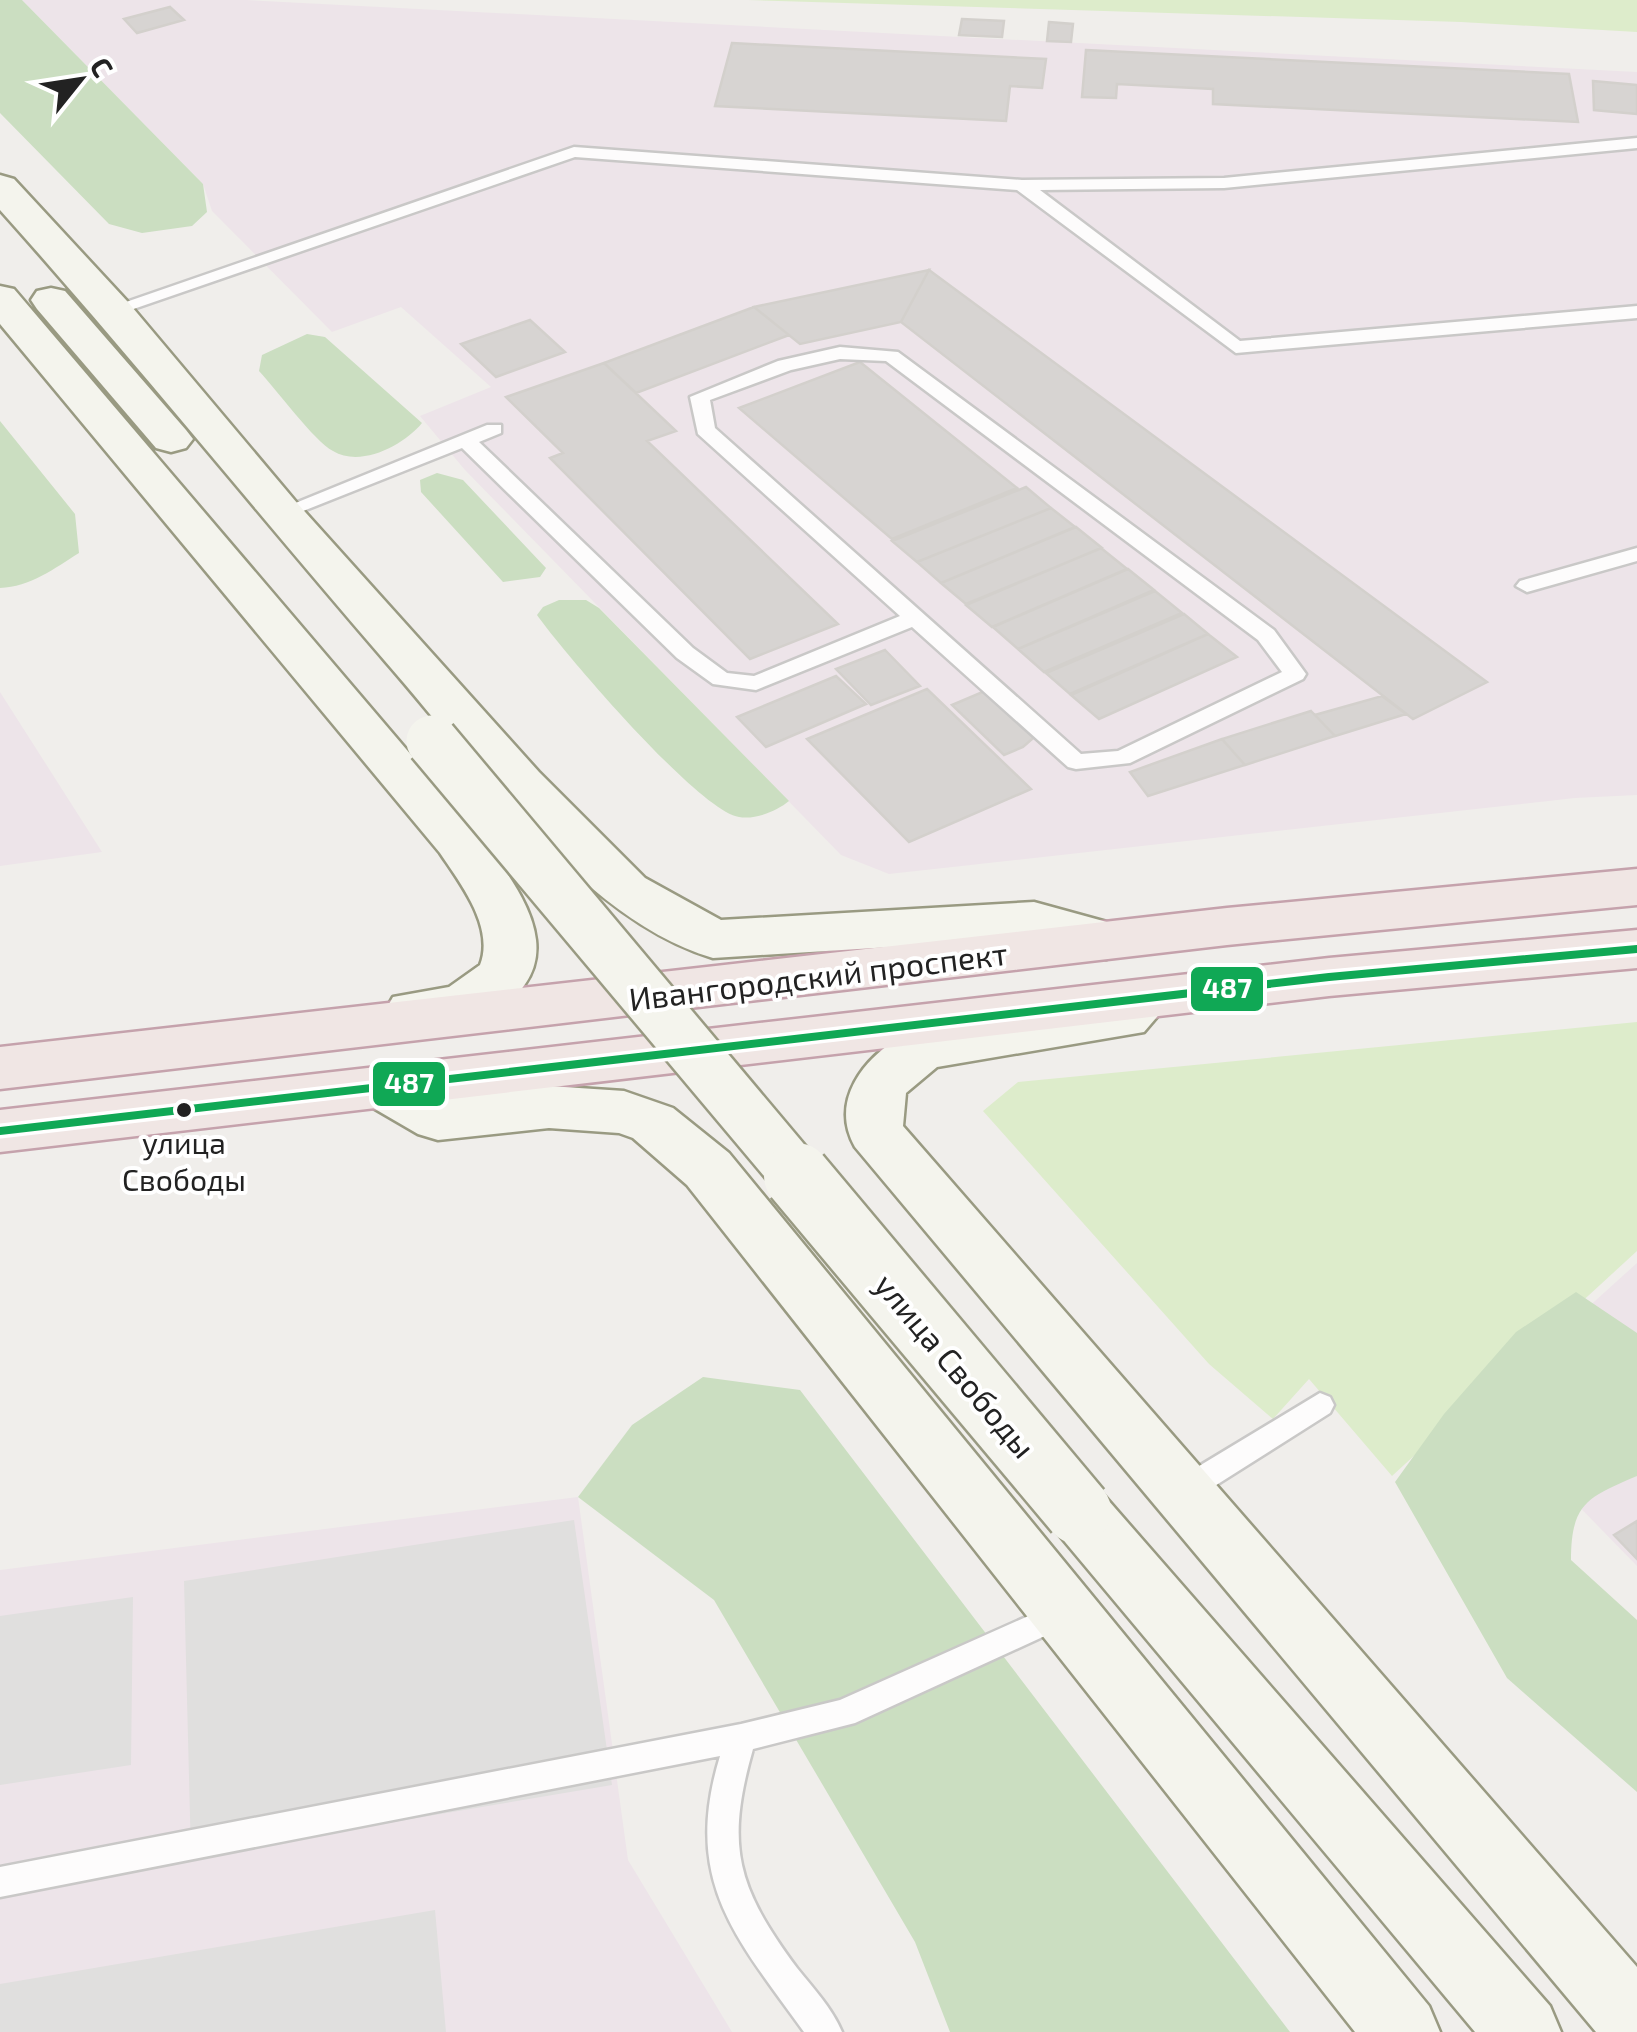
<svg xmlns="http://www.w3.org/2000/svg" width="1637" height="2032" font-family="'Exo 2',sans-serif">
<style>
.industrial{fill:#ede4e9}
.grass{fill:#ddeccb}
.forest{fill:#cbdec1}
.parking{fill:#e0dfde}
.building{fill:#d7d4d2;stroke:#d3d0cc;stroke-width:2.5}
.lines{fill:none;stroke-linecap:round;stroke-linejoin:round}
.service-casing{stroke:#c9c8c7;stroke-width:5}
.secondary-casing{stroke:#999a82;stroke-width:5}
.trunk-casing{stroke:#c5a2ac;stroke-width:5}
.service{fill:#fdfcfc;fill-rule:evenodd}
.secondary{fill:#f4f4ed;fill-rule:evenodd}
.trunk{fill:#f0e6e4;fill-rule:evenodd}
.secondary-bridge-far1-casing{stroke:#999a82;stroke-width:56;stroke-linecap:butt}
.secondary-bridge-casing{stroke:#999a82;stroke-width:71;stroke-linecap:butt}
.secondary-bridge-far1{stroke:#f4f4ed;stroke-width:51}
.secondary-bridge{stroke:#f4f4ed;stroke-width:66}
.bus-1-casing{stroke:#fff;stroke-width:15}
.bus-1{stroke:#10a855;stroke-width:8}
.bus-dot{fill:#222;stroke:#fff;stroke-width:4}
.labels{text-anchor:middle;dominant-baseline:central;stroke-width:8;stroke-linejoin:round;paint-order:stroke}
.bus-label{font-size:30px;fill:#222;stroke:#fff}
.street-label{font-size:32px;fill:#222;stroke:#fff}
.line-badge{stroke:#fff;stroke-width:4}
.badge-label{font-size:28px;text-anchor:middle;font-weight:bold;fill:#fff}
</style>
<rect width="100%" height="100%" fill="#f0eeeb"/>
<path class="industrial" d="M22,0H246L1637,72V795L1575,798L889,874L841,855L465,470L420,416L491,387L401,307L332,332L212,211L203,184Z
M0,692L102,852L0,866Z
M1637,1263V1566L1480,1405Z
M578,1497L628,1860L732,2032H0V1570Z"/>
<path class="grass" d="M748,0H1637V32L1461,22Z
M1637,1022V1251L1392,1476L1309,1379L1273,1419L1209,1364L983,1111L1018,1082Z"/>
<path class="forest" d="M0,0H22L203,184L207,212L192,226L142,233L109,224L0,113Z
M307,334L325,337L422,423C404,445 361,468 333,451C314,441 276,389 259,371L262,355Z
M0,421L75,514L79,553C55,568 30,587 0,588Z
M437,473L463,480L546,568L540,577L503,582L421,492L420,480Z
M559,600H586L599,608L789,801C777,811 755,820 739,817C699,811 564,653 537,615L543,607Z
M1576,1292L1637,1333V1476C1588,1497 1571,1503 1571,1560L1637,1620V1792L1507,1678L1395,1482L1444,1414L1516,1332Z
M703,1377L800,1390L1290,2032H950L915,1942L714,1600L578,1497L632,1425Z"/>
<path class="parking" d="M574,1520L612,1785L191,1856L184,1581Z
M133,1597L131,1765L0,1785V1616Z
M435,1910L446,2032H0V1984Z"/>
<path class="building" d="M170,7L184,20L137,33L124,19Z
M962,19L1004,21L1002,37L959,35Z
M1049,22L1073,24L1071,42L1047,41Z
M732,43L1046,59L1042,88L1010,86L1006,121L715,106Z
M1086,50L1569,74L1578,122L1213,104V89L1117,84L1116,98L1082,97Z
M1593,81L1637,85V114L1594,110Z
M929,270L1487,682L1413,719L901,322Z
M929,270L901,322L800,344L754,307Z
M754,307L789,335L636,393L604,363Z
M530,320L565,352L496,377L461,344Z
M860,362L1017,488L892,539L739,408Z
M604,363L676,431L647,441L838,624L750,659L550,458L563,453L506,397Z
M1026,487L1051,508L917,562L892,541Z
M1051,508L1075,527L941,583L917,562Z
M1076,527L1102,548L966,604L941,583Z
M1101,548L1127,569L992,627L966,605Z
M1128,569L1154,590L1018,649L993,627Z
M1155,591L1182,613L1044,672L1018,649Z
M1184,614L1208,634L1070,694L1046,673Z
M1208,634L1237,657L1099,719L1071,695Z
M885,650L920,686L871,705L836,669Z
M836,676L866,704L766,747L737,717Z
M992,688L1039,733L1023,747L1004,755L952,705Z
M927,689L1031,789L909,842L807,739Z
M1382,696L1406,714L1335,736L1315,715Z
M1311,711L1335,736L1245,765L1222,739Z
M1222,739L1245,765L1148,796L1130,772Z
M1637,1521V1559L1614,1535Z"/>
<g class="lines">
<g class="service-casing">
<path id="service" d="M1637,138V148L1224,188L1040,190L1240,341L1637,306V318L1236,353L1017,190L575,157L119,314L112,316L103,310L574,147L1022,180L1224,178Z
M840,347L898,352L1274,630L1306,674L1303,679L1130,763L1076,769L1068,767L912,627L756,690L713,684L677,658L462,448L288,517L281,519L271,513L487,425H501V433L479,442L693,648L727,673L754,676L900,616L698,434L690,397L778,361ZM840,359L886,361L1258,640L1282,672L1118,751L1081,754L715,428L710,400L791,370Z
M1637,548V561L1527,592L1516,586L1520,581Z
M1320,1393L1330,1397L1334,1405L1330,1413L1191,1501L1181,1504L1171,1501L1166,1492L1171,1483Z
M1062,1601L1073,1605L1077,1614L1073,1623L855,1723L753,1749C725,1847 737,1887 797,1968C813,1988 832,2008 842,2032H804C735,1936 682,1881 720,1756L0,1897V1867L741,1724L840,1700Z"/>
</g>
<g class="secondary-casing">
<path id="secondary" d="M0,175L14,179L127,301L297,503L539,772L645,878L721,920L1034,902L1125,927L1133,940L1125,953L1106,959L1034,938L713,958C583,920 472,760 385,661C256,512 132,357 0,210Z
M0,286L14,289L487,844C506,872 532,905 536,940C544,1010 446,1041 393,1025L385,1011L393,997L449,987L480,965C495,927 460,883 440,853L0,324Z
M51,288L65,291L186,430L193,439L186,448L171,452L156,448L37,309L31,300L37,291Z
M1135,991L1154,997L1162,1011L1144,1032L937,1067L906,1093L903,1126L1637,1967V2032H1596L855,1147C829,1101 864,1057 904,1035L1111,1000Z
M383,1066L403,1072L446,1097L549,1086L624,1091L673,1108L729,1153L1429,2006L1440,2032H1355L687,1185L633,1138L619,1133L549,1128L438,1140L418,1134L363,1102L355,1087L363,1072Z
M1078,1484L1101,1492L1550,2006L1561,2032H1475L1055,1530L1046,1511L1055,1492Z"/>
</g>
<g class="trunk-casing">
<path id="trunk" d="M1637,869V905L1227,945L0,1089V1047L1227,908Z
M1637,930V968L1329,996L0,1152V1110L1329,958Z"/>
</g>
<use href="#service" class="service"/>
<use href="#secondary" class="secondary"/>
<use href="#trunk" class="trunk"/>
<g class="secondary-bridge-far1-casing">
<path id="secondary-bridge-far1" d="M432,741L799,1178"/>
</g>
<g class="secondary-bridge-casing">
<path id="secondary-bridge" d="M797,1176L1078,1511"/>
</g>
<use href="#secondary-bridge-far1" class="secondary-bridge-far1"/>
<use href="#secondary-bridge" class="secondary-bridge"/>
<g class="bus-1-casing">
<path id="bus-1" d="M0,1131L1329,977L1637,949"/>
</g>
<use href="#bus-1" class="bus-1"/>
</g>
<circle class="bus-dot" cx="184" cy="1110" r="9"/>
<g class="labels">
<g class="bus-label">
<text x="184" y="1142">улица<tspan x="184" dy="37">Свободы</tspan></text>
</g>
<g class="street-label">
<text transform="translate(818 975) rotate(-7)">Ивангородский проспект</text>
<text transform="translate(956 1365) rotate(50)">улица Свободы</text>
</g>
</g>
<g class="line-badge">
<rect x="1189" y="965" width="76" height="48" rx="10" fill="#10a855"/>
<rect x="371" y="1060" width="76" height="48" rx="10" fill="#10a855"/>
</g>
<g class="badge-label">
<text x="1227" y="998">487</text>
<text x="409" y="1093">487</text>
</g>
<g transform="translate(80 80) rotate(60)" stroke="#ffffff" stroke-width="8" paint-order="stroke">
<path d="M0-8L18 38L0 25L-18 38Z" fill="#222222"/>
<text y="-15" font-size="28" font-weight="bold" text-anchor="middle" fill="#222222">С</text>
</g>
</svg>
